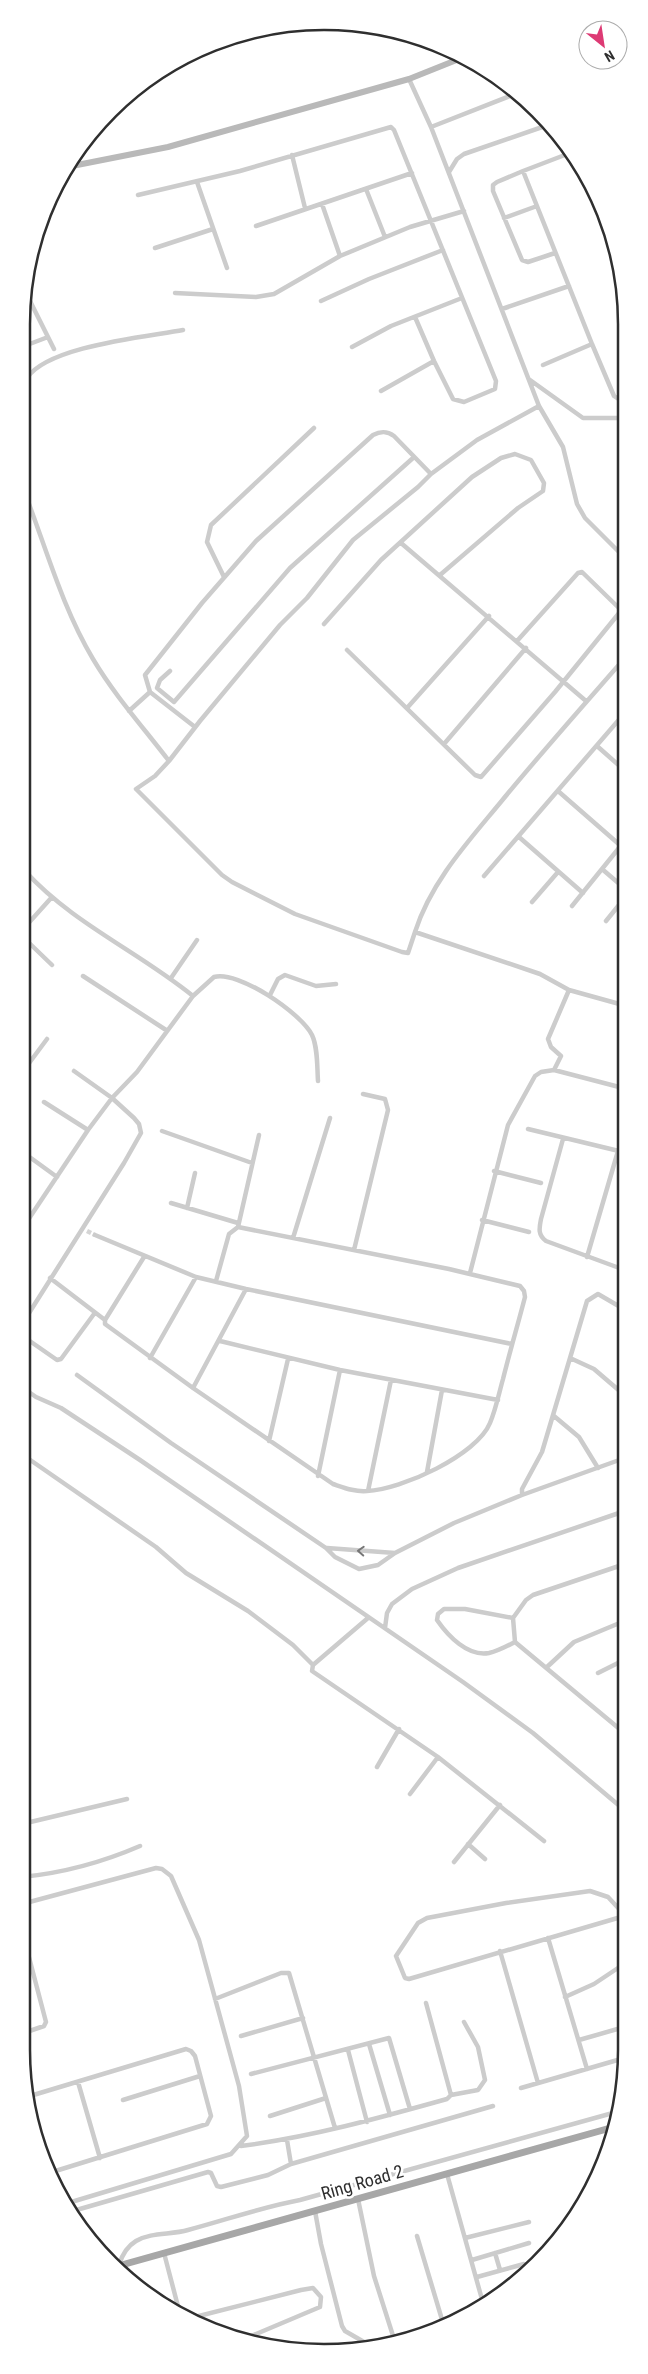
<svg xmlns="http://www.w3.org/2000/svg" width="648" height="2374" font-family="'Roboto Condensed',sans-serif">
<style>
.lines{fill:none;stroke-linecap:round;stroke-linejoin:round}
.minor-tunnel{stroke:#d5d5d5;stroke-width:4.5;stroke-dasharray:4.5 2;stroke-linecap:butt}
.minor{stroke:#ccc;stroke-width:4.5}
.secondary{stroke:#b9b9b9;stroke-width:6}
.primary{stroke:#a7a7a7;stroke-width:7}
.oneway{stroke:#767676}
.labels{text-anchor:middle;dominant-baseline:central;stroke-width:5;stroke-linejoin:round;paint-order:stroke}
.street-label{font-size:18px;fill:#2f2f2f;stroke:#fff}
.rim{fill:none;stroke:#2f2f2f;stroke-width:2.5}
</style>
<rect width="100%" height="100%" fill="#fff"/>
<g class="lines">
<path class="minor-tunnel" d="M87,1231L95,1235"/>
<path class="minor" d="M409,79L431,127L539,406L563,447L577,504L585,518L624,557
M431,127L515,94
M292,155L305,208
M523,171L570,153
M449,172L457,159L464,154L551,124
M197,182L227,268
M591,184L619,269
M366,189L385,237
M138,195L240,171L391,127L394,130L496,381L495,389L464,402L453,399L434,361L415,317
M322,204L340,256
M504,218L537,206
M256,226L412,173
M155,248L213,229
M175,293L256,297L274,294L340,256L410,227L464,211
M321,301L369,279L443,250
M502,309L569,286
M48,337L54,349
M592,344L614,396L620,400L624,399
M27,345L48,337L27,295
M352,347L391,326L462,298
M543,365L592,344L523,171L497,182L493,185V191L522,260L528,262L555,253
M27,378C48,346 146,337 183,330
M530,380L583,418H624
M381,391L434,361
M539,406L477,440L431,474L418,487L353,540L307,598L280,625L200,721L169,761L155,776L136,789L222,875L232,882L295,914L402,952L408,953L415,932L540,974L569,990L623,1005
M26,496C47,551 63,609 93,659C115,696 143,727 169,761
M401,543L586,701
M224,577L207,542L211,525L314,428
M324,624L381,560L472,477L501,458L515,454L531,460L544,483L543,491L518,508L440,575
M517,641L578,573L582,572L621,610
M347,650L475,775L481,777L555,692L624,607
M170,671L160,680L157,688L174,702L290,568L413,458
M407,708L489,616
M129,711L150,692
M195,727L150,692L145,675L202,603L256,541L373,435C381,431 387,431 394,436L431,474
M444,744L526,648
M597,746L623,769
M558,791L621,846
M519,837L583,893
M602,869L623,887
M25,871C72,923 139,952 193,996
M484,876L623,715
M532,902L558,872
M572,906L623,843
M606,921L623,900
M25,927L52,897
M415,932C431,882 467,843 500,803C540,754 582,707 624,659
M25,939L52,965
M83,976L166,1030
M171,978L197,940
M270,995L278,979L285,975L316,986L336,984
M24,1070L47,1039
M554,1070L561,1056L551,1047L548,1039L569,990
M44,1102L88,1130
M528,1129L623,1152
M162,1131L252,1163
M563,1139L541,1219C539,1229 538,1235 546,1241L622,1269
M24,1153L57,1177
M494,1171L541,1183
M171,1203L238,1223
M187,1208L195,1173
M482,1220L529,1232
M24,1226L88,1130L112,1098L137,1072L193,996L214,977C238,970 301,1013 312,1035C318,1048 317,1067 318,1081
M95,1235L196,1277L246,1289L512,1344
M293,1238L330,1118
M354,1250L388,1110L385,1099L363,1094
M144,1257L105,1320V1324L193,1388L333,1484C345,1488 355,1492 367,1491C401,1490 477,1455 490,1423C496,1409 499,1393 503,1379C510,1351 518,1324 525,1297L524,1291L520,1286L449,1269L238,1227
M587,1257L618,1151
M470,1273L508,1125L535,1076L541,1072L554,1070L623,1088
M50,1278L105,1320
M216,1281L229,1234L238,1227L259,1135
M24,1321L124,1163L141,1133L139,1124L134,1118L112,1098L74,1071
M24,1337L57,1360L61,1359L94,1314
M220,1341L340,1370L498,1400
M150,1358L196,1277
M570,1358L594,1369L622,1393
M77,1375L171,1443L326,1548L335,1557L359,1569L378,1565L395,1553L454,1523L522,1495L622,1459
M23,1388L36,1397L61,1408L140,1460L463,1682L533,1733L622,1808
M193,1388L246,1289
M554,1416L579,1437L598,1468
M269,1441L288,1359
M23,1455L156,1547L186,1573L248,1611L293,1645L313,1665
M427,1472L442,1390
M318,1476L340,1370
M368,1491L391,1380
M522,1495V1489L542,1452L587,1301L598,1294L622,1308
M327,1548L395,1553
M368,1618L313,1665L312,1671L438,1757L544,1841
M513,1618L465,1609H444L438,1614L437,1620C448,1636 468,1657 489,1653C498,1651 507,1646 515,1642
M385,1628L387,1613L392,1604L412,1589L458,1568L622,1512
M547,1667L574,1642L622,1622
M598,1673L622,1661
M622,1731L515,1642L513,1618L526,1600L533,1595L622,1565
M377,1767L399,1729
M410,1794L438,1757
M22,1824L127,1799
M468,1844L485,1859
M454,1862L500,1805
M22,1877C63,1873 103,1862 140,1846
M22,1904L156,1868L162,1869L171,1876L199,1940L239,2086L247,2136L231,2154L68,2203
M621,1917L409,1979L405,1978L396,1956L418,1923L427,1918L506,1903L590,1891L608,1897L621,1911
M548,1938L587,2069
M500,1951L538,2083
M565,1997L594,1984L621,1966
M215,1999L281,1973H289L335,2128
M426,2003L451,2095
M21,2034L44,2026L46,2022L25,1942L22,1939
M241,2036L303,2018
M579,2040L621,2028
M369,2044L390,2115
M348,2050L367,2122
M251,2074L389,2038L410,2109
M78,2082L100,2158
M521,2088L621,2059
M30,2096L186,2049L191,2051L195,2056L211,2116L207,2124L49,2173
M123,2100L200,2076
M270,2116L326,2098
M241,2146C311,2137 379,2118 447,2099L451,2095L478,2090L485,2080L478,2047L464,2022
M291,2164L493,2106
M447,2174L483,2303
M358,2199L374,2276L395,2342L410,2339
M73,2211L208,2172L211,2173L217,2186L221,2187L268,2175L291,2164L287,2140
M315,2211L321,2244L342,2326L345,2331L371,2346
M417,2236L443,2323
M465,2238L529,2222
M164,2253L180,2314
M495,2253L500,2270
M472,2260L529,2243
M119,2265C122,2255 126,2247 136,2241C151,2232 171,2235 188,2230C226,2220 262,2207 300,2200L620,2111
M477,2277L524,2264L529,2267
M187,2319L301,2290L313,2288L321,2297L320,2307L249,2337"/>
<path class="secondary" d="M67,167L168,147L409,79L464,57"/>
<path class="primary" d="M118,2266L614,2127"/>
</g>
<defs><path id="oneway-chevron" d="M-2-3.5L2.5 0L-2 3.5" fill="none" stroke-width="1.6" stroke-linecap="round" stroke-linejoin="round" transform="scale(1.25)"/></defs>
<use class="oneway" href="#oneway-chevron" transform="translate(361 1551) rotate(-177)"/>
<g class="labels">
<g class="street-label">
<text transform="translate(362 2182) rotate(-16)">Ring Road 2</text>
</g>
</g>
<path d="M0 0H648V2374H0ZM324 30H324A294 294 0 0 1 618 324V2050A294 294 0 0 1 324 2344H324A294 294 0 0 1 30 2050V324A294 294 0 0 1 324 30Z" fill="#fff" fill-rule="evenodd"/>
<path class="rim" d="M324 30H324A294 294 0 0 1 618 324V2050A294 294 0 0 1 324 2344H324A294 294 0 0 1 30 2050V324A294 294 0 0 1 324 30Z"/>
<g transform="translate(603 45) rotate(150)"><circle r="24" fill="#ffffff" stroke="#acacac"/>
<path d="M0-4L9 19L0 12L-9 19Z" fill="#dd3a74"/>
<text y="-8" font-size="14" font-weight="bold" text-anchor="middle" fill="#2f2f2f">N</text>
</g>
</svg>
